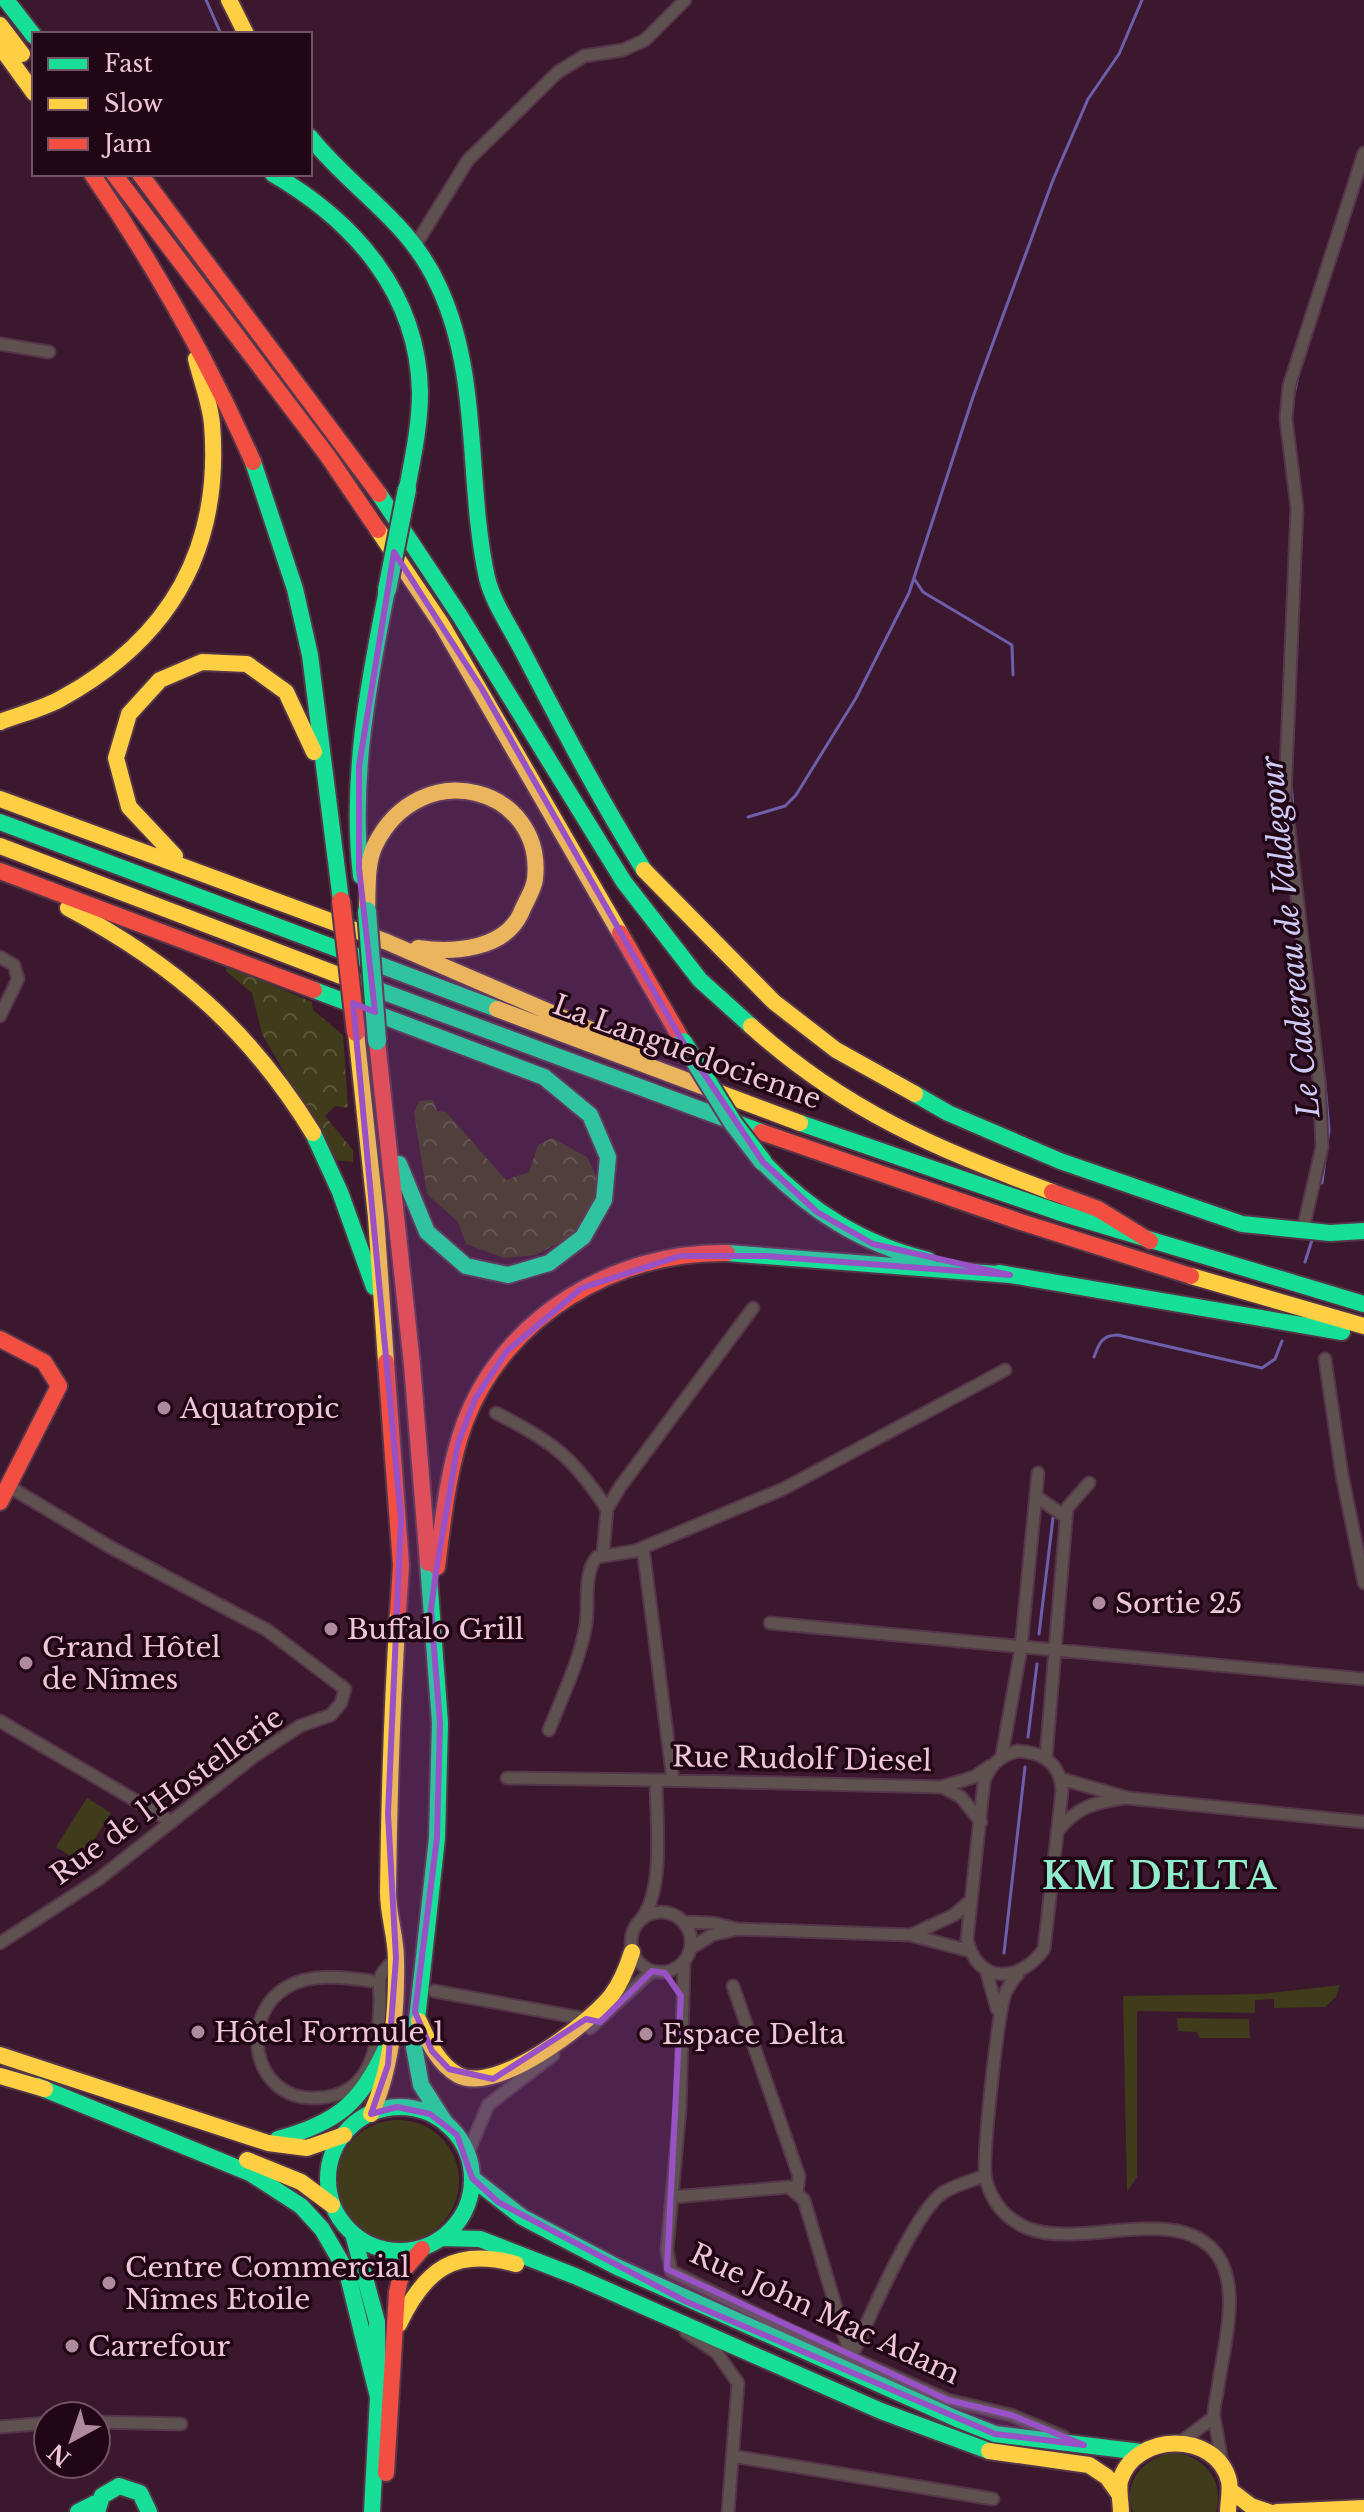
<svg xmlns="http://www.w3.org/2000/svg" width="1364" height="2512" font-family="'Libre Baskerville',serif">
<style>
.grass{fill:#403b1a}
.forest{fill:url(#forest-crowns)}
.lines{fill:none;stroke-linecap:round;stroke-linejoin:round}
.stream{stroke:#6d5fab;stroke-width:3}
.street-casing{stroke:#553648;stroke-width:15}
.fast-casing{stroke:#553648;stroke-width:20}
.slow-casing{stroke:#553648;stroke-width:20}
.jam-casing{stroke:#553648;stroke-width:20}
.street{stroke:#5f5150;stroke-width:11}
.fast{stroke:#16e098;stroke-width:16}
.slow{stroke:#ffcf43;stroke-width:16}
.jam{stroke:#f24e42;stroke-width:16}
.fast-bridge-casing{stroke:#553648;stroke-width:22;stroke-linecap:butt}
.jam-bridge-casing{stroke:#553648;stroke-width:22;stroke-linecap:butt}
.fast-bridge{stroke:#16e098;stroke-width:18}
.jam-bridge{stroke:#f24e42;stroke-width:18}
.marked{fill:#9852c5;fill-opacity:0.2;stroke:#9852c5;stroke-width:6;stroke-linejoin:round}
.poi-dot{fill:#af899c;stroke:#210615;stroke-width:3}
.labels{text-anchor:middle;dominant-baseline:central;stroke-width:7;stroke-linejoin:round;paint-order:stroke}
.street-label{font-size:28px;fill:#eec6d8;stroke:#210615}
.poi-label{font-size:28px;fill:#eec6d8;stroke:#210615;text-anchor:start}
.water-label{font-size:30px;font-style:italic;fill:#cecaf6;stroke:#210615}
.district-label{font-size:36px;font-weight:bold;letter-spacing:2px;fill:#90eccb;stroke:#210615}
</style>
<defs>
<pattern id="forest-crowns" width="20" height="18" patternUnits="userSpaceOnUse" patternTransform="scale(2)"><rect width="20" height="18" fill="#403b1a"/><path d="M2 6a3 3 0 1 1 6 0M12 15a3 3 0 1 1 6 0" fill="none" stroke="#5c563b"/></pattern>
</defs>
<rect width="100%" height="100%" fill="#3b182e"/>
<path class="grass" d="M87,1798L111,1813L80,1862L56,1847Z
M1340,1985L1336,1997L1325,2007L1274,2008V1999L1255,2000V2013L1137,2011V2177L1127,2192L1123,1996L1261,1994Z
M1177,2018L1249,2019L1250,2038H1200L1197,2032L1178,2031Z
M337 2181a61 61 0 1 1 122 0a61 61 0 1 1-122 0Z
M1173,2452C1204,2457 1225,2479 1216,2512H1133C1121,2481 1145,2458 1173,2452Z"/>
<path class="forest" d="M227,966L312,1002L313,1010L343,1035L348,1108L335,1106L325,1116L353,1150V1162L335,1160L262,1034L252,993L226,971Z
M433,1100L437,1111L446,1112L506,1180L529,1172L538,1145L552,1138L587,1157L601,1186L577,1233L536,1255L504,1258L466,1244L458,1222L427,1194L414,1113L419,1101Z"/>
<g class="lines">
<path class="stream" d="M206,0L221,34
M1335,262L1358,190
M1293,400L1298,376
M915,580L923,592L1012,645L1013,675
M1291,782L1295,834
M748,817L785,806L796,795L856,698L909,593L973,397L1053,180L1088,99L1119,54L1142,0
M1322,1183L1329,1130L1325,1084
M1305,1262L1312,1240
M1094,1357C1099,1343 1102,1335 1118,1335L1262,1368L1275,1359L1282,1341
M1039,1634L1053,1518
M1028,1737L1037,1664
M1004,1953L1025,1767"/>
<g class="street-casing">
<path id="street" d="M416,244L468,160L558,72L584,56L623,50L645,40L685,0
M0,344L49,352
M0,957L14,965L18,979L0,1016
M1303,1229L1322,1147L1319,1081L1285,796L1297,508L1286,419L1289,386L1364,153
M1325,1359L1342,1475L1364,1583
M496,1413C552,1441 573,1457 607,1509
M1037,1497L1066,1517
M643,1548L673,1780
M603,1554L607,1509L620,1487L753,1308
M770,1623L1364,1679
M0,1721L172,1822
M549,1730C563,1695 580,1660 586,1624C589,1603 583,1573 597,1557L635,1551L783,1489L1005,1370
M1017,1751C1043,1752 1061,1764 1062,1791L1044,1949C1020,1983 977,1985 967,1939L984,1781C991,1764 999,1757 1017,1751Z
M1002,1755L1021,1648L1038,1473
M1046,1757L1067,1508L1089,1483
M507,1778L656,1780C656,1818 665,1888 642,1918
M1062,1779L1128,1798L1364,1822
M656,1780L941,1787L974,1777L990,1766
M942,1787L961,1797L981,1822
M1057,1832C1076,1807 1093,1803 1124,1798
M631 1942a30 30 0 1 1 60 0a30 30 0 1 1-60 0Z
M684,1922L713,1923L737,1929L910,1935L970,1951
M911,1935L954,1915L970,1901
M0,1943L99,1879L253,1757L300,1726L331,1715L341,1703L345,1689L267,1630L110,1547L8,1486
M691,1948L712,1935L734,1930
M684,1962L680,2109L667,2250L671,2271L783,2327L948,2400L1011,2415L1064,2437
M986,1970L997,2009
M1018,1974C1013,1980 1008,1986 1005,1994C998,2014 981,2163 986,2180C992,2202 1006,2219 1027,2228C1081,2250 1180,2201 1218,2256C1241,2289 1223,2350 1218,2387C1217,2396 1213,2408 1214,2417C1217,2433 1220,2449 1222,2465
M371,1981C345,1977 310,1973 287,1987C238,2016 252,2098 313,2098C327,2098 342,2095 353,2086C377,2066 379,2029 380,2000C380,1993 378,1982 381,1976C383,1971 389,1965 393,1961
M733,1986L799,2176L797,2192
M434,1991L587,2019
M590,2028L652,1971
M468,2153L488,2105L553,2055
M673,2197L789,2187L804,2200L851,2358
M686,2332L717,2353L738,2383L728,2512
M851,2358C866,2325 916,2208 944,2192C956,2185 971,2181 984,2176
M96,2422L181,2424
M0,2427L48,2423
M1182,2441L1214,2417
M732,2456L993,2499"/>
</g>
<g class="fast-casing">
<path id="fast" d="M6,0L34,36
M310,137C354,192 409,220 439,287C481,377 466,482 487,578C493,603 512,630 524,654C562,727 600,800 644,870
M273,174C354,221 418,293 420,392C420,425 413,457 407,489
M253,462L295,589L310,655L341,901
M379,494L460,616L624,882L700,980L751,1026
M0,822L497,1009
M361,876C350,779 368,685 387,590
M349,979L761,1132
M314,990L544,1077L590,1115L608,1157L604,1200L583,1237L549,1263L508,1275L466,1266L427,1232L399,1164
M915,1094L948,1113L1060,1161L1242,1224L1330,1233L1364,1231
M800,1123L1058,1212L1364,1304
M313,1133L340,1192L374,1287
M763,1162C810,1211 862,1244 928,1260
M727,1253L1010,1275
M999,1273L1342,1332
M428,1563L440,1723L437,1838L414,2047L421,2085L446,2124
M37,2086L250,2173L301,2206L322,2229L347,2272L378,2397
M328 2179a72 72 0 1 1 144 0a72 72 0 1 1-144 0Z
M278,2139C337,2123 361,2103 386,2048
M472,2178L522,2217L617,2267L957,2419L995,2434L1141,2452
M353,2234L377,2322L378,2397L372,2512
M443,2238L480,2239L575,2276L881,2411L989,2451
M78,2512L98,2502
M97,2512L102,2496L119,2486L140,2493L149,2512"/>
</g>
<g class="slow-casing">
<path id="slow" d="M229,0L246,34
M0,25L22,54
M0,46L34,93
M378,530L442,625L620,933
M0,722C20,714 43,709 62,698C171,638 222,548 212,424C210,402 201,380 196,359
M0,799L387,942L640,1051
M0,846L349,979
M175,856L129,807L116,758L129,714L160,680L202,662L247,664L286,692L314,752
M644,870L774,1002L836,1050L915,1094
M68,908C175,965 249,1029 313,1133
M367,911C368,890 366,864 375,845C421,753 545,787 535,879C534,890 525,902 521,913C504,950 453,953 418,948
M497,1009L800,1123
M751,1026C845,1111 935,1148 1052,1192
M356,1032L376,1217L386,1362
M1191,1276L1364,1326
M419,2021C428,2041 438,2064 458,2075C496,2095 587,2025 611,1996C621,1983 627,1968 632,1952
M0,2055L268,2143L307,2148L344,2135
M0,2076L45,2089
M371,2114C392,2068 397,2010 396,1959C396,1937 388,1915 388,1892C389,1799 392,1706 398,1612
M247,2160L301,2182L332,2205
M399,2324C425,2269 455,2247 516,2264
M989,2451L1089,2465L1107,2477L1119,2494
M1230,2490L1251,2506L1269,2512
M1121,2512C1121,2503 1118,2490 1120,2481C1134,2432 1216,2430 1229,2481C1231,2490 1228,2503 1228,2512
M1277,2512L1364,2508"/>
</g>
<g class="jam-casing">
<path id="jam" d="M92,174C155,266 208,360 253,462
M114,174L327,455L378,530
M140,174L379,494
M0,871L314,990
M620,933L683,1042
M377,1041L412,1364L428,1563
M761,1132L1018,1221L1191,1276
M1052,1192L1098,1209L1150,1241
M0,1339L44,1362L59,1386L0,1502
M386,1362L401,1565L398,1612
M437,1567C443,1519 448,1468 465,1422C505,1316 616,1251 727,1253
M386,2473L397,2292L402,2272L422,2249"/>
</g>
<use href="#street" class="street"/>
<use href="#fast" class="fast"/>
<use href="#slow" class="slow"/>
<use href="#jam" class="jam"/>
<g class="fast-bridge-casing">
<path id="fast-bridge" d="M387,590L407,489
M367,911L377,1041
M683,1042L733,1123L763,1162"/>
</g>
<g class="jam-bridge-casing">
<path id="jam-bridge" d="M341,901L356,1032"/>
</g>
<use href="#fast-bridge" class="fast-bridge"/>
<use href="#jam-bridge" class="jam-bridge"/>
</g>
<path class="marked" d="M394,552L482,689L683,1042L763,1162L817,1212L873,1244L1010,1275L766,1256H680L582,1288L507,1351L475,1399L458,1444L436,1572L431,1610L440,1723L437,1838L415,2012L432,2051L449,2069L493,2079L586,2019L600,2022L652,1971L665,1973L681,1996L667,2269L948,2400L1011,2415L1084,2445L995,2434L685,2301L498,2202L472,2178L457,2135L430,2114L397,2107L371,2114L388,2065L396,1958L388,1814L401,1519L353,1003L375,1012L359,868V766Z"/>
<g class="poi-dot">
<circle cx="164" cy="1408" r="8"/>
<circle cx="1099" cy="1603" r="8"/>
<circle cx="331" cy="1629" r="8"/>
<circle cx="26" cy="1663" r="8"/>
<circle cx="198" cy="2032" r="8"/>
<circle cx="646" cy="2034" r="8"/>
<circle cx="109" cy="2283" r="8"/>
<circle cx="72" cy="2346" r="8"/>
</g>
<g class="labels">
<g class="street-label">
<text transform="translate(687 1052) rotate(20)">La Languedocienne</text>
<text transform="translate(802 1759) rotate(1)">Rue Rudolf Diesel</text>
<text transform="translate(167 1796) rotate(-36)">Rue de l'Hostellerie</text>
<text transform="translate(825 2314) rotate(25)">Rue John Mac Adam</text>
</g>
<g class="poi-label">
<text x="180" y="1408">Aquatropic</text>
<text x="1115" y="1603">Sortie 25</text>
<text x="347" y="1629">Buffalo Grill</text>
<text x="42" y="1647">Grand Hôtel<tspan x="42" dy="32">de Nîmes</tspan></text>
<text x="214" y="2032">Hôtel Formule 1</text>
<text x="662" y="2034">Espace Delta</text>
<text x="125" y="2267">Centre Commercial<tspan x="125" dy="32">Nîmes Etoile</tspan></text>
<text x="88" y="2346">Carrefour</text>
</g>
<g class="water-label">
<text transform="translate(1290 937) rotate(-96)">Le Cadereau de Valdegour</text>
</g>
<g class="district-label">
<text x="1160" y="1876">KM DELTA</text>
</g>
</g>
<rect x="32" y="32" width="280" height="144" fill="#210615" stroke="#735363" stroke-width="2"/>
<rect x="48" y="58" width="40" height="12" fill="#16e098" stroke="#735363" stroke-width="2"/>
<text x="104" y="72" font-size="24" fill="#eec6d8">Fast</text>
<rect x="48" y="98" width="40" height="12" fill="#ffcf43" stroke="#735363" stroke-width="2"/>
<text x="104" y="112" font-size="24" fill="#eec6d8">Slow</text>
<rect x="48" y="138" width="40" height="12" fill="#f24e42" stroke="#735363" stroke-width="2"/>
<text x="104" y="152" font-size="24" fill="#eec6d8">Jam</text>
<g transform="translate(72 2440) rotate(220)"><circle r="38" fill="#210615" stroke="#735363" stroke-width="2"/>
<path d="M0-6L14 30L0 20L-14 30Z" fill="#af899c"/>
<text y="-12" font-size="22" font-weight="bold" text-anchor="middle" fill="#eec6d8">N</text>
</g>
</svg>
